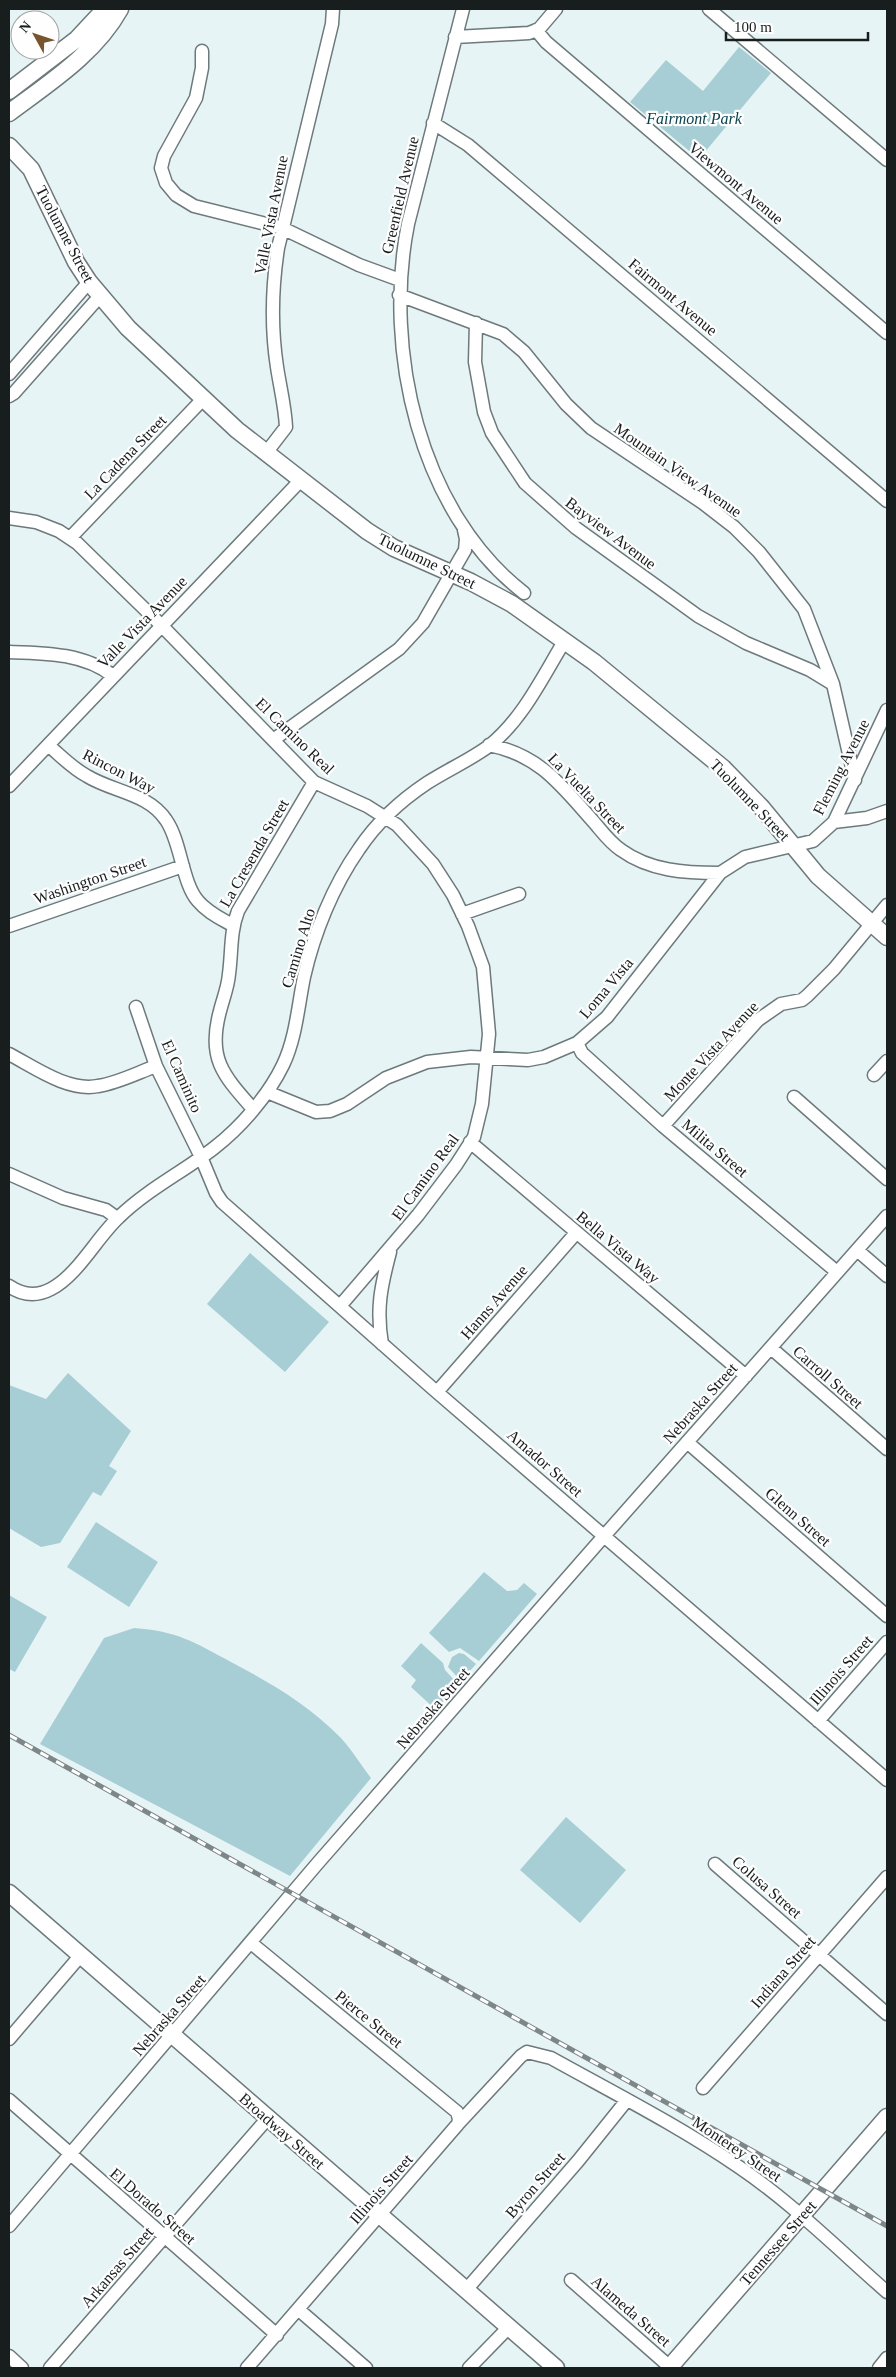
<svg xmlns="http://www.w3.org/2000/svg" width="896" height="2377" font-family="Georgia,serif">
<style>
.green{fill:#a7ced4}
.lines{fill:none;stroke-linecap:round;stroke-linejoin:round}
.minor-casing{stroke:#6d797b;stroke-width:15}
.major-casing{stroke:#6d797b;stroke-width:19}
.minor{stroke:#fff;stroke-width:12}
.major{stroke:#fff;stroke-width:16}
.rail-casing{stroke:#7d8688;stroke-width:5}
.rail{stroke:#fefefe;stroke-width:3;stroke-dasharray:9;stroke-linecap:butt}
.labels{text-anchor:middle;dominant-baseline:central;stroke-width:4.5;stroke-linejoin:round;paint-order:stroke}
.park-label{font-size:16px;font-style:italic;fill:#09434b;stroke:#fefefe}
.street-label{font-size:16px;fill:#181d1e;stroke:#fefefe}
</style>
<rect width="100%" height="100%" fill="#e7f4f6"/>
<path class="green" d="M739,47L771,73L699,159L630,102L666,60L703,91Z
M250,1253L329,1322L285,1372L207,1304Z
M68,1373L131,1431L109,1466L117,1471L101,1496L93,1492L60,1543L41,1547L9,1528V1385L46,1399Z
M96,1522L158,1562L129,1607L67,1567Z
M484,1572L507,1591L517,1590L524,1583L537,1594L479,1661L460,1648L449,1652L429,1633Z
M9,1595L47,1617L15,1672L9,1669Z
M134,1628C177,1631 194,1642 231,1662C271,1683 309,1705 341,1738C352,1750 361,1765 371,1778L290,1876L40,1744L104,1638Z
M421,1643L443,1663L445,1670L458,1684L436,1710L411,1687L416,1680L401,1666Z
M459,1653L464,1654L476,1664L461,1681L448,1667L452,1657Z
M566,1817L626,1870L580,1923L520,1870Z"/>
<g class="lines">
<g class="minor-casing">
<path id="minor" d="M463,9L408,224C383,349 419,512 524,593
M709,9L887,160
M536,30L546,42L887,333
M455,37L529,33L539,29L556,9
M202,51V68L196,98L164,156L161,168L166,183L176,195L194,206L282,228L359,265L400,280
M433,123L468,145L887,501
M399,295L503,334L524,352L566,404L591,428L703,503L734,527L759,552L804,609L833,684L855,780
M476,323L475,362L484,412L492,433L525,483L576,528L698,616L746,643L810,670L833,684
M9,374L89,282
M9,396L14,393L100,296
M266,453L286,427C285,406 280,387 277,367C271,328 272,287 278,248L332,24L333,9
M9,518L36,522L59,531L77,543L161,625L314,782L367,806L397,825L433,864L453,895L468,926L483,967L489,1034L482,1104L474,1137L456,1165L418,1215L340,1306
M70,538L204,398
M9,652C44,653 84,653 113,676
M273,740L399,649L423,623L465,550L466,539L464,530
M48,745C61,756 72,768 87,776C113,792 148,793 166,820C181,841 182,883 198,901C207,912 220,918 232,925
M489,745C539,755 560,784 592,820C601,830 609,842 621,850C650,871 685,873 720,873
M9,786L300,481
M834,822L867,818L887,811
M462,914L519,894
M9,926L183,866
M136,1007L156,1066L201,1157L216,1193L222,1202L431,1387L887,1780
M577,1043L582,1053L663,1126L837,1272
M9,1054C34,1067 68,1092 98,1086C118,1083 137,1073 156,1066
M874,1075L887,1061
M267,1092L316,1112L330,1111L347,1104L386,1078L427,1062L471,1057L528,1060L544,1057L577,1043L607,1017L720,873L745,857L813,841L834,822L887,710
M794,1097L887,1179
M253,1109C223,1075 207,1058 220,1011C223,999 228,987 229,974C232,952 230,932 238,911L314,782
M663,1126L758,1020L781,1004L802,1000L807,996L834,969L887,905
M470,1142L746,1376
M9,1174L63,1198L106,1210L117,1218
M857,1250L887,1276
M9,1286C22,1295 36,1297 51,1289C78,1275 97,1237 119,1217C148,1189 183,1172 214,1148C241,1127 268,1096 283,1065C296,1038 298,1006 304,977C314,933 333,886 359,849C377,822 400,801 427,783C447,770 470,760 489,746C523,719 543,676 565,640
M382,1344C376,1309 381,1286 390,1252
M771,1348L887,1449
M437,1392L576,1233
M687,1442L887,1616
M818,1721L887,1642
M715,1864L887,2014
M251,1943L457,2112L459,2119L458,2124
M9,2039L81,1955
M703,2088L887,1877
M9,2100L277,2335
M9,2226L317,1864L597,1544L887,1216
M571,2280L670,2367
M466,2290L578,2161L627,2100
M299,2310L366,2368
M9,2356L22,2368
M50,2368L267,2119
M247,2368L458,2124L521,2056L527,2052L551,2058C614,2093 679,2126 739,2167C792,2203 839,2250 887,2292
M469,2368L509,2327
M879,2368L887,2358"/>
</g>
<g class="major-casing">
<path id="major" d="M9,91L77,39L105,9
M9,113C49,83 95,54 120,9
M9,146L31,169L76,262L89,282L128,328L237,430L367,531L394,548L471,582L512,604L594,662L723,768L762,808L818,876L887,937
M9,1893L556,2368
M669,2368L887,2117"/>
</g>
<use href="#minor" class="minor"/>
<use href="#major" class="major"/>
<g class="rail-casing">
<path id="rail" d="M9,1735L887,2226"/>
</g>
<use href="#rail" class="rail"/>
</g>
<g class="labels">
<g class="park-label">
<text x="694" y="118">Fairmont Park</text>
</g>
<g class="street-label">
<text transform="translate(736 183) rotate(40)">Viewmont Avenue</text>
<text transform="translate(400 195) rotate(-77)">Greenfield Avenue</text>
<text transform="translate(271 215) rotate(-79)">Valle Vista Avenue</text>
<text transform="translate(65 234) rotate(62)">Tuolumne Street</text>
<text transform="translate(673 297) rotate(40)">Fairmont Avenue</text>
<text transform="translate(125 457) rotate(-46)">La Cadena Street</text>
<text transform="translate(678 470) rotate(35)">Mountain View Avenue</text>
<text transform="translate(611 533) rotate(37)">Bayview Avenue</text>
<text transform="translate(427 561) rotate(26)">Tuolumne Street</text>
<text transform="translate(142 622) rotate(-46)">Valle Vista Avenue</text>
<text transform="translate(295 736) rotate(44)">El Camino Real</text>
<text transform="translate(841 767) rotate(-63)">Fleming Avenue</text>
<text transform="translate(119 771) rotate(27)">Rincon Way</text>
<text transform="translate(587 793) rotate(46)">La Vuelta Street</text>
<text transform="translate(750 800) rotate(46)">Tuolumne Street</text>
<text transform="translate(254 853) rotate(-60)">La Cresenda Street</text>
<text transform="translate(90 880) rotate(-19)">Washington Street</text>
<text transform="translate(298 948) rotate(-73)">Camino Alto</text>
<text transform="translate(606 988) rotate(-50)">Loma Vista</text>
<text transform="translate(711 1051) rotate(-47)">Monte Vista Avenue</text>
<text transform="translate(182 1076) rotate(66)">El Caminito</text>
<text transform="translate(715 1148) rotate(40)">Milita Street</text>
<text transform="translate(425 1177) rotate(-54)">El Camino Real</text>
<text transform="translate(618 1247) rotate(40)">Bella Vista Way</text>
<text transform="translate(494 1302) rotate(-49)">Hanns Avenue</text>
<text transform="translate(828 1377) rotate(41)">Carroll Street</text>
<text transform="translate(700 1403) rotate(-48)">Nebraska Street</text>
<text transform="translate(545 1463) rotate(41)">Amador Street</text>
<text transform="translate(798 1517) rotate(41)">Glenn Street</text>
<text transform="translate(841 1670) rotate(-49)">Illinois Street</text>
<text transform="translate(433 1708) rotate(-49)">Nebraska Street</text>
<text transform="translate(767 1887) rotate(41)">Colusa Street</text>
<text transform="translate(783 1972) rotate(-49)">Indiana Street</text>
<text transform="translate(169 2015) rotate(-49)">Nebraska Street</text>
<text transform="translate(369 2019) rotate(39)">Pierce Street</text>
<text transform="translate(282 2131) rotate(41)">Broadway Street</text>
<text transform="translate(737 2149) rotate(34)">Monterey Street</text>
<text transform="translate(535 2185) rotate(-49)">Byron Street</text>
<text transform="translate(381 2189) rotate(-49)">Illinois Street</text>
<text transform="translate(153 2206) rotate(41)">El Dorado Street</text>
<text transform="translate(778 2243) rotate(-49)">Tennessee Street</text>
<text transform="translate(117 2267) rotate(-49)">Arkansas Street</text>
<text transform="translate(631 2311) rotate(41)">Alameda Street</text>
</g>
</g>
<rect width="896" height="2377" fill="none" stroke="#181d1e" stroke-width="20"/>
<g transform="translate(35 35) rotate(310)"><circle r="24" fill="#fefefe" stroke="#a2a4a4"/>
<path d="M0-4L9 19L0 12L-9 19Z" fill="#78552e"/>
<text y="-8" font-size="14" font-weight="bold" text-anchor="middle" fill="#181d1e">N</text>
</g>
<path d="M726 32v8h142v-8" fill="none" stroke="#181d1e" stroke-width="2.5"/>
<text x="734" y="32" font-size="15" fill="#181d1e" stroke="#fefefe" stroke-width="4" paint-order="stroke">100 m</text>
</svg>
